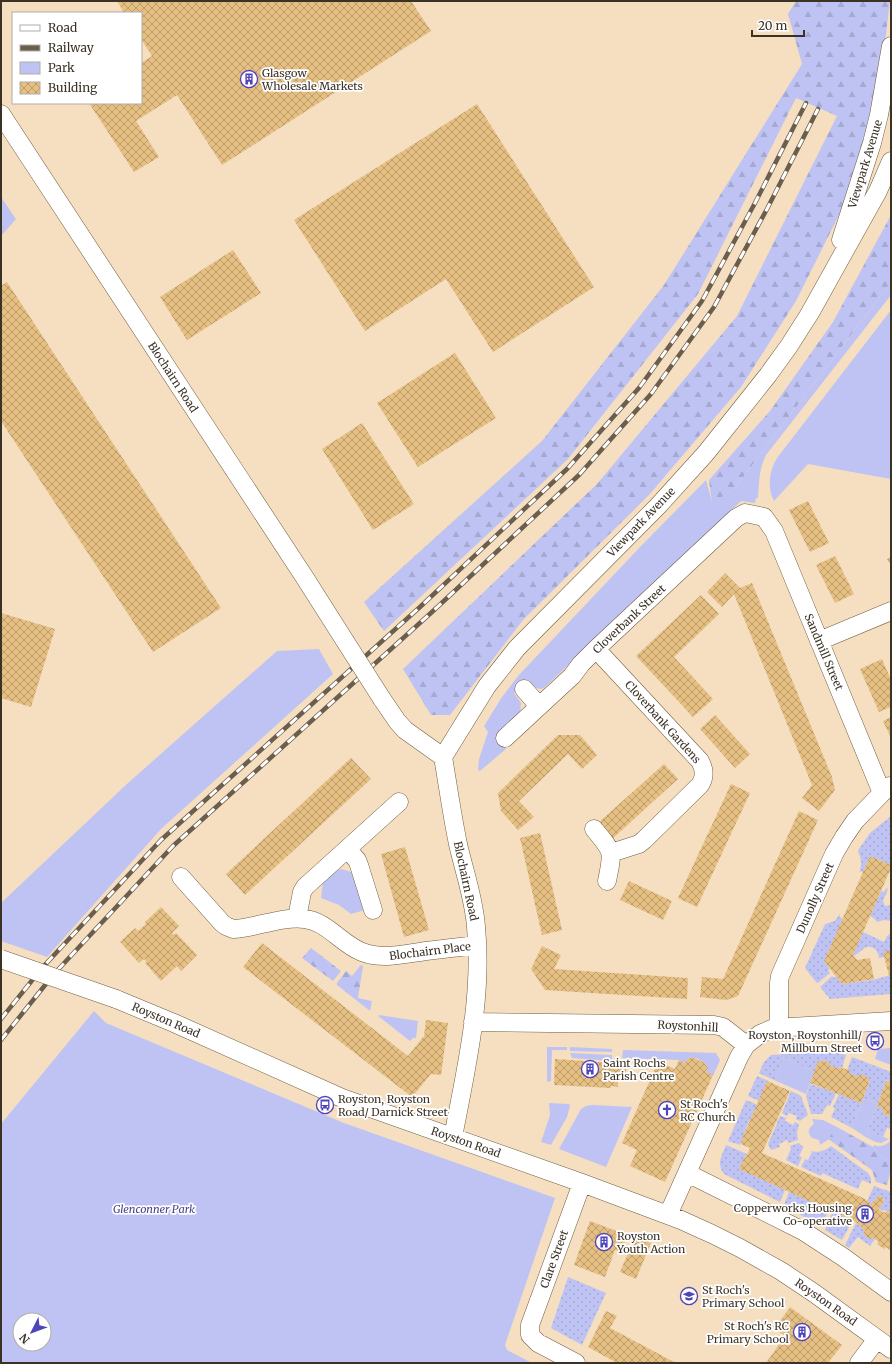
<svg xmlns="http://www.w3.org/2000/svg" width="892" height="1364" font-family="Merriweather,serif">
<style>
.green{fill:#bfc3f3;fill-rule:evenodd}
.forest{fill:url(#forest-firs)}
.garden{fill:url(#garden-dots)}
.building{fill:url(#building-cross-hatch)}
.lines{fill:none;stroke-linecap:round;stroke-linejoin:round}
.minor-casing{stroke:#705d41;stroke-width:19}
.minor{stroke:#fff;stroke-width:18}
.rail-casing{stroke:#6b5e4d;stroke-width:4.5}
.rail{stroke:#fff;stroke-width:3;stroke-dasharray:9;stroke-linecap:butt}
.minor-bridge-casing{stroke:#705d41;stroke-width:19;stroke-linecap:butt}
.minor-bridge{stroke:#fff;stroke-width:18}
.labels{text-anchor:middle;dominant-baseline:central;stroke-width:3.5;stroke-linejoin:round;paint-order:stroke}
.poi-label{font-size:11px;fill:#3b3226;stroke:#fff;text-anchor:start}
.street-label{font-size:11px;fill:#3b3226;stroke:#fff}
.park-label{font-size:11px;font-style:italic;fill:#46448d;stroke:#fff}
</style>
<defs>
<pattern id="forest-firs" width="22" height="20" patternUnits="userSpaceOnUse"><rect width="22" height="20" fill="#bfc3f3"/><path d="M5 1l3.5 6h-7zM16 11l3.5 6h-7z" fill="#a5a8d0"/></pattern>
<pattern id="garden-dots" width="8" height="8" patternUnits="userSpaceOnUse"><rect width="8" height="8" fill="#bfc3f3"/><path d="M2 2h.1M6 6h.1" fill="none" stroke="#a5a8d0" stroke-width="1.8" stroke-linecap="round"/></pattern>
<pattern id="building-cross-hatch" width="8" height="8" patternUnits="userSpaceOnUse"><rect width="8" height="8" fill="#e6bf83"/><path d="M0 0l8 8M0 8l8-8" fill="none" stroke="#bc9c6b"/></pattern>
</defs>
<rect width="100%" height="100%" fill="#f5dfc0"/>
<path class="green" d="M1,197L16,219L1,236Z
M891,282V295L766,455C759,468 759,484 758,498H756L755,503L741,501L544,688L541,689L536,688L528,680L514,693L521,703L520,714L495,736L506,749L480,771L478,770L479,759L488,732L484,726L502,697L518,676L641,546L706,480L712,502L734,489Z
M891,310V479L808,464L774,501C767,488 769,471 777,458Z
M319,649L333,674L161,829L47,957L1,941V903L128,783L277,651Z
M342,869L351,872L354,876L365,910L351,914L339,905L321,898L323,882L335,871Z
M94,1011L106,1023L344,1123L555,1198L505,1345L507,1350L532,1363H1V1124ZM20,1320H44V1344H20Z
M379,1015L418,1021L416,1038H413L410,1041L378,1016Z
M547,1047H567V1050H552L551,1081L547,1082Z
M570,1047L612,1049V1052L570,1051Z
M891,1048V1065L875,1059L878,1049Z
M623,1050L716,1053L720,1060L713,1076L706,1072L708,1067C702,1060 697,1057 688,1058L685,1063L679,1060L622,1058Z
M570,1053L612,1055V1061L572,1058Z
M784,1057L814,1072L806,1094L774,1080Z
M863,1098L878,1103L867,1131L889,1139L881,1143C873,1143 860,1133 852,1128Z
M549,1103L569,1104L570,1106L567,1117L551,1145L541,1142L550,1115Z
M592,1105L632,1107L606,1167L559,1149L581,1109L586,1106Z
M812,1119L823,1120L837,1127L829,1139L820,1145L819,1140L812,1138C807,1133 808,1128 814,1124Z
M891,1141V1160L883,1158L873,1147L874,1145C881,1148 885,1145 891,1141Z"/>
<path class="forest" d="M796,1H890L880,83L850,193L796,301L741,387L649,495L523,620L450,715H431L403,669L597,484L737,316L837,116L796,98L698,294L568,459L384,631L364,602L542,441L664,285L802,64L788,14Z
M891,215V282L734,489L712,503L709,480L770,411L833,322Z
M311,948L341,971L333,981L302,958Z
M361,965L363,966L358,998L372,1001L370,1011L337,985V983L346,971L352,976Z
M837,1127L873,1147L883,1158L891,1160V1170L887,1185L876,1182L872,1170L828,1139Z"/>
<path class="garden" d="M891,816V865L870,856L863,872L861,871L859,873C862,866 862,858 858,852L859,849L870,833Z
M886,888L888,889L883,901L885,906L891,905V921L884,920L877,922L874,918L870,916L881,891L884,892Z
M840,914V917L843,919L824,961L830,969L828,970L830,973L818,983L816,982L805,968L825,924L835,921Z
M863,932L884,942L887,936L891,933V950L885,957L879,958C878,950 874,946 866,947L854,956L853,955Z
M891,975V994L830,999L820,987L832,976L834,978L836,976L842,984L872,980Z
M831,1051L846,1055L842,1068L840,1067L839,1069L829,1065V1063L822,1060L814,1072L784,1057L774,1080L759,1073L764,1062L771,1055Z
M852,1057L891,1072V1082L886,1080L878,1103L863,1098L870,1081L868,1080V1077L860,1075L859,1077L849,1073L847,1070Z
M757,1076L769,1081L759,1101L748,1096Z
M810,1084L836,1093L830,1106L827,1105L822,1114H811L806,1096Z
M791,1091L801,1096L808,1115L800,1121L796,1119L797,1116L789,1113L787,1116L782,1113Z
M839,1094L861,1103L852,1128L831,1117L835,1109L833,1107Z
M746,1100L758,1105L748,1123L740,1145L728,1141Z
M877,1106L883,1108L882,1113L891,1117V1129L887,1128L883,1137L867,1131Z
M780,1116L786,1118L785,1121L793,1125L795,1122L799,1124L797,1133L798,1140L788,1143L787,1140L779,1144L780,1147L771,1150L768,1144Z
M799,1143L804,1148H803L799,1156L802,1157L798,1166L786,1160L791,1149L790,1146Z
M726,1145L747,1154L744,1158L740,1169L785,1190L780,1202L724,1174C716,1164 722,1155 726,1145Z
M831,1146L868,1173L871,1178V1184L862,1180L858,1189L822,1173L821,1176L801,1167L805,1159L808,1160L812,1152L810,1151C818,1153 825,1151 831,1146Z
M874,1186L891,1192V1214L887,1211L878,1209L884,1202V1199L881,1196L877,1197L872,1204L867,1201Z
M789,1192L829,1209L821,1227L784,1205Z
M833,1211L853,1220L842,1240L825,1230Z
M856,1223L865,1231L863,1234L871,1239L872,1237L875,1239L870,1246L858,1237L849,1248L845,1245Z
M568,1277L606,1293L582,1345L551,1328Z"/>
<path class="building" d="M117,1H411L431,31L222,165L177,95L136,121L159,157L134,172L89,103H141V63L152,56L141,39V13H124Z
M477,104L594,287L493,352L446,279L365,331L294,220Z
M233,250L261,293L187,340L160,297Z
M7,282L221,608L153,652L1,421V286Z
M455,353L496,418L418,467L377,403Z
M362,423L414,504L373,530L322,449Z
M808,501L829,543L810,552L789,510Z
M835,556L854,594L835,603L816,565Z
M891,557V565L887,559Z
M725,573L740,588L752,583L832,777L835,790L819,811L802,798L812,785L734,594L722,607L707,592Z
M701,595L719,614L674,657L713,699L693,717L636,656Z
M1,613L55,629L31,707L1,698Z
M882,659L891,680V707L879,712L860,669Z
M715,715L750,754L735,768L700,729Z
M891,717V738L883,721Z
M558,735H580L597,755L582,769L568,754L519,801L534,817L518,830L501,811L498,793Z
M351,758L371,779L245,895L226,874Z
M664,764L678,779L612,839L598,823Z
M731,784L750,793L697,907L678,898Z
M799,811L818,820L738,996L726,1000L700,997L702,977L723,979Z
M540,833L562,930L542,935L520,838Z
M405,847L429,930L404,937L381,854Z
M870,856L891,865V868L853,955L857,960L870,958L874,979L842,984L824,961Z
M629,881L672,901L663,920L620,900Z
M161,907L179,926L172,933L174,935L176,933L197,955L181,971L177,966L161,981L145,963L147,962L144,959L139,963L120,942L135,928L138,931L146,924L145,922Z
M262,943L408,1056L423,1037H424L426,1020L448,1023L441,1075L431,1074L412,1097L243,967Z
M542,946L561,955L554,969L688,978L687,999L545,990L531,969Z
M891,950V975L889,976L883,952Z
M688,1058H694L703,1062L708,1067L706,1072L713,1075L665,1182L630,1166L637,1150L622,1143L658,1062L675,1069L679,1060L685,1063Z
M555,1059L626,1064V1075H618V1087L611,1086V1088L554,1085Z
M822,1060L830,1063L829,1065L839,1069L840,1067L845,1069L850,1070L849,1073L859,1077L860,1074L868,1077V1080H870L861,1103L810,1083L818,1061L821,1062Z
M767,1081L790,1091L762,1153L863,1198L872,1204L878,1196L883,1197L884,1202L878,1209L885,1213L887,1211L891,1214V1251L886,1247L884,1249L877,1244L879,1242L872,1237L871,1240L863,1234L865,1231L853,1220L852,1221L845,1217L817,1204V1205L810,1201H809L739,1169L744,1158L747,1155L750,1148L741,1144V1141Z
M886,1081L891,1082V1117L882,1113L883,1108L877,1106Z
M590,1221L627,1235L622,1252L615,1250L605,1277L574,1265Z
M635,1237L651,1243L636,1279L620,1272Z
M790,1307L842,1345L828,1363H766L785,1336L775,1328Z
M606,1311L617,1316L610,1328L676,1363H617L588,1347Z"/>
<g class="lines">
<g class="minor-casing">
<path id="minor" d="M1,114L305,578L345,641
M841,240L872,143L879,115L891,46
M819,641L891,611
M596,649L700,761C705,770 705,777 700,785L644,840L639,844L611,853
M524,689L539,706
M382,699L397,721L405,730L443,757C448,786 452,815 458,844C464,871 474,898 476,927C483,997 466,1069 453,1137
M505,738L572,676L581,664L596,649L736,518L745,513L764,517L774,531L882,793
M443,757L487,686L517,648L658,506L706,453L768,375L789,346L810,313L878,191L891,161
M594,829C614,853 613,851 607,881
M347,849L357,860L359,865L373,910
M181,877L222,923L226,926L233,929C257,928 280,916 305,919C328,922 341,944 362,952C383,960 405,954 426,951C443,949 460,947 477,945
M297,918L302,892L305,887L399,802
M116,999L174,1023L342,1098L582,1183L681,1220L712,1234L740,1248L781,1271L814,1293L891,1349
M473,1022L714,1025L723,1027L746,1045L760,1034L774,1028L891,1021
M779,1028V983L780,976L834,854L844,837L855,821L882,793L890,786
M687,1173L803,1231L843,1257L891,1292
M668,1215L739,1057L746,1045
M576,1363L538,1343L530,1335V1325L582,1183
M859,1363L877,1339"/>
</g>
<use href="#minor" class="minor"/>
<g class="rail-casing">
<path id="rail" d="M1,1019L42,968L161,840L420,607L567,469L639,388L702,301L755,203L806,103
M1,1040L54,974L173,846L432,612L579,475L651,394L714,307L767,209L818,109"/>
</g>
<use href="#rail" class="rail"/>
<g class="minor-bridge-casing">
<path id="minor-bridge" d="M345,641L382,699
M1,959L116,999"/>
</g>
<use href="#minor-bridge" class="minor-bridge"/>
</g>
<defs>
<g id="building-ring" transform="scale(0.9)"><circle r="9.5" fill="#fff" stroke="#5044bb" stroke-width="1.5"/><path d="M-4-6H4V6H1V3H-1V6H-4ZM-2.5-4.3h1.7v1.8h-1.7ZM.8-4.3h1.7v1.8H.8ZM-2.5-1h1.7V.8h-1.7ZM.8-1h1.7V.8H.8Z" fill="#5044bb"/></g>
<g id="bus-ring" transform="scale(0.9)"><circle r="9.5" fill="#fff" stroke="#5044bb" stroke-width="1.5"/><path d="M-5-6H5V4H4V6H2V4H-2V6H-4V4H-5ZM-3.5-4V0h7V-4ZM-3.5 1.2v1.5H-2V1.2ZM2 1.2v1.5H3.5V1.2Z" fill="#5044bb"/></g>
<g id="church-ring" transform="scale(0.9)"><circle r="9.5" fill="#fff" stroke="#5044bb" stroke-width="1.5"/><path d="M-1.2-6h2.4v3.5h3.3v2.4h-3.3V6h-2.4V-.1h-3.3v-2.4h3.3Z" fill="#5044bb"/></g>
<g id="school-ring" transform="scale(0.9)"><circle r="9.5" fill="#fff" stroke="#5044bb" stroke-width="1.5"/><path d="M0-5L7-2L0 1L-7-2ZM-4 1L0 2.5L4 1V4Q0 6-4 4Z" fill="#5044bb"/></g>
</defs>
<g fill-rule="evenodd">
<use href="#building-ring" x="249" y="79"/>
<use href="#bus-ring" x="875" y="1041"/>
<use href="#building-ring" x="590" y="1069"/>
<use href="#bus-ring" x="325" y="1105"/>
<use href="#church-ring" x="667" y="1110"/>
<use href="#building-ring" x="865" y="1214"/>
<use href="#building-ring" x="604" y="1242"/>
<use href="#school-ring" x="689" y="1296"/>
<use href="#building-ring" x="802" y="1332"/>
</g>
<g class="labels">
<g class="poi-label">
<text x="262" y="73">Glasgow<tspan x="262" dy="13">Wholesale Markets</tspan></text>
<text x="862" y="1035" text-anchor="end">Royston, Roystonhill/<tspan x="862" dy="13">Millburn Street</tspan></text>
<text x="603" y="1063">Saint Rochs<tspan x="603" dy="13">Parish Centre</tspan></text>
<text x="338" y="1099">Royston, Royston<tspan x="338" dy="13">Road/ Darnick Street</tspan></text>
<text x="680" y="1104">St Roch's<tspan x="680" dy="13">RC Church</tspan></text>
<text x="852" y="1208" text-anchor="end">Copperworks Housing<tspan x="852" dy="13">Co-operative</tspan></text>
<text x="617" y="1236">Royston<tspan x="617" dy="13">Youth Action</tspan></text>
<text x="702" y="1290">St Roch's<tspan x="702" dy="13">Primary School</tspan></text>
<text x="789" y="1326" text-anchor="end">St Roch's RC<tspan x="789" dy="13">Primary School</tspan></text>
</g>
<g class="street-label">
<text transform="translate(865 164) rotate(-73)">Viewpark Avenue</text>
<text transform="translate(173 377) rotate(57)">Blochairn Road</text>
<text transform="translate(641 522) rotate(-46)">Viewpark Avenue</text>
<text transform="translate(629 619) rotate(-43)">Cloverbank Street</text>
<text transform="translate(824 652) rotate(67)">Sandmill Street</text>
<text transform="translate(663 722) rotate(48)">Cloverbank Gardens</text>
<text transform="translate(466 881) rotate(78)">Blochairn Road</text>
<text transform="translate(815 898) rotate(-66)">Dunolly Street</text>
<text transform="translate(430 951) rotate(-7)">Blochairn Place</text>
<text transform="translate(166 1020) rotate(23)">Royston Road</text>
<text transform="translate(688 1026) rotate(3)">Roystonhill</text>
<text transform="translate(466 1142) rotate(19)">Royston Road</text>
<text transform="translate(554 1259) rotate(-70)">Clare Street</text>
<text transform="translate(826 1302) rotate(35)">Royston Road</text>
</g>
<g class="park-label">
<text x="154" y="1209">Glenconner Park</text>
</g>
</g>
<rect width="892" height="1364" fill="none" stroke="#3b3226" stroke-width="4"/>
<rect x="12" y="12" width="130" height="92" fill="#ffffff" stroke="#b1ada8"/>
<rect x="20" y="25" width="20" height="6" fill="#ffffff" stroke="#b1ada8"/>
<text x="48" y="32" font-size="12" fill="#3b3226">Road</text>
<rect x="20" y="45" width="20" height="6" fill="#6b5e4d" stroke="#b1ada8"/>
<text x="48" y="52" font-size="12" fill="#3b3226">Railway</text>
<rect x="20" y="62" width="20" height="12" fill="#bfc3f3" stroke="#b1ada8"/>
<text x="48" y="72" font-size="12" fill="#3b3226">Park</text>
<rect x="20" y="82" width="20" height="12" fill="url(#building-cross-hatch)" stroke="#b1ada8"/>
<text x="48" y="92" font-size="12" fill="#3b3226">Building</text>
<g transform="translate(32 1332) rotate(228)"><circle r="19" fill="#ffffff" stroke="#b1ada8"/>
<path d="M0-3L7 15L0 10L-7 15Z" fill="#5044bb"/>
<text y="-6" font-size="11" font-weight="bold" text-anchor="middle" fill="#3b3226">N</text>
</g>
<path d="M752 30v6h52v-6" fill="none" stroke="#3b3226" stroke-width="2"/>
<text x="758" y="30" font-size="12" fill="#3b3226" stroke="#ffffff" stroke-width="3" paint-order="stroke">20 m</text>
</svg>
